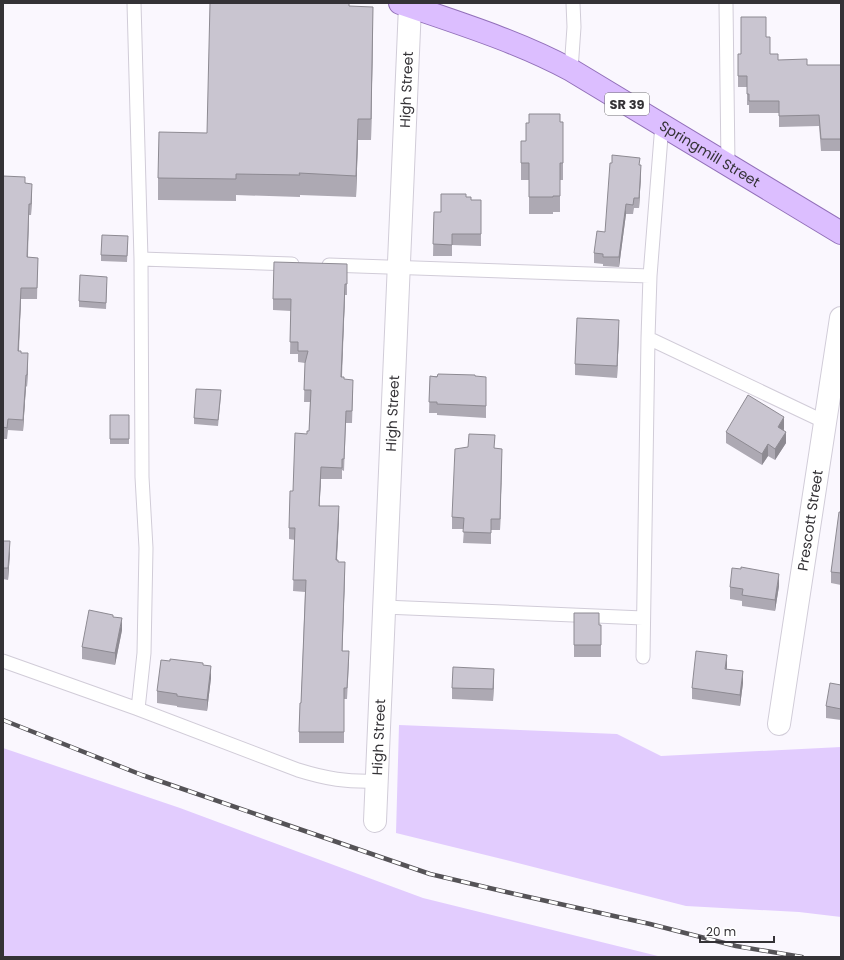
<svg xmlns="http://www.w3.org/2000/svg" width="844" height="960" font-family="Poppins,sans-serif">
<style>
.green{fill:#e2ccfe}
.lines{fill:none;stroke-linecap:round;stroke-linejoin:round}
.lane-casing{stroke:#d1ccd8;stroke-width:15}
.street-casing{stroke:#d1ccd8;stroke-width:24}
.primary-casing{stroke:#9270b9;stroke-width:24}
.lane{stroke:#fff;stroke-width:13}
.street{stroke:#fff;stroke-width:22}
.primary{stroke:#dcbeff;stroke-width:22}
.rail-casing{stroke:#555357;stroke-width:4.5}
.rail{stroke:#fff;stroke-width:3;stroke-dasharray:9;stroke-linecap:butt}
.wall{fill:#ada9b3}
.shaded-wall{fill:#8d8a92}
.building{fill:#c9c5d0;stroke:#8d8a92}
.labels{text-anchor:middle;dominant-baseline:central;stroke-width:3.5;stroke-linejoin:round;paint-order:stroke}
.shield{fill:#fff;stroke:#717072;stroke-width:1}
.shield-label{font-size:13px;font-weight:bold;fill:#343236}
.street-label{font-size:14px;fill:#343236;stroke:#fff}
</style>
<rect width="100%" height="100%" fill="#faf7fe"/>
<path class="green" d="M399,725L617,734L661,756L841,747V917L799,912L686,906L506,860L396,833Z
M3,748L180,808L423,898L662,957H3Z"/>
<g class="lines">
<g class="lane-casing">
<path id="lane" d="M134,3L141,259L142,477L146,548L144,653L138,709
M726,3L728,165
M571,70L574,27L573,3
M141,259L292,264
M329,265L650,276
M648,338L825,422
M384,607L643,618
M643,657L648,338L650,276L662,124
M3,661L138,709L298,770C327,779 346,782 377,781"/>
</g>
<g class="street-casing">
<g id="street">
<path id="s1" d="M779,724L841,318"/>
<path id="s2" d="M375,821L410,6"/>
</g>
</g>
<g class="primary-casing">
<g id="primary">
<path id="s3" d="M400,3C458,23 517,41 571,70L841,233"/>
</g>
</g>
<use href="#lane" class="lane"/>
<use href="#street" class="street"/>
<use href="#primary" class="primary"/>
<g class="rail-casing">
<path id="rail" d="M3,720L142,775L430,874L515,894L650,924L736,946L802,957"/>
</g>
<use href="#rail" class="rail"/>
</g>
<path class="wall" d="M350,6L373,28L371,140H358L356,197L300,195V197L236,195V201L158,200V178Z
M766,37L770,54L778,60L807,65H841V151H821L819,126L779,127V113H749V105H747V87H738V54H741Z
M560,122H563V180H560V212H553V214H529V180H521V141H526Z
M640,165L641,175L639,208H634L633,214H626L619,267L603,266V264L594,263V253L605,232Z
M3,176L25,183L32,195L31,215H29L28,257L38,258L37,299H21L19,351L28,365L27,387L26,386L23,431L8,430L7,439H3Z
M466,197L471,200H481V246L452,245V256H433L434,212H441Z
M128,242L127,262L101,261V255Z
M347,264V295H345L342,377L353,391L352,423H346L344,471L342,470V479H321L319,506L339,517L337,560L345,574L342,651L349,663L347,699H344V743H299V732L301,703L305,592L293,591L295,540L289,539V528L293,491L307,434L309,431L310,402H304L305,363L298,362V354H290L291,311L273,310V299Z
M107,283L106,309L79,307V301Z
M619,332L617,378L575,375V364Z
M430,376H475L486,388V418L437,415V413H429Z
M221,396L218,426L194,424V418Z
M110,415H129V444H110Z
M784,429V430L786,443L775,460L768,456L762,465L726,443V432Z
M495,448L502,460L500,530H491V544L463,543L464,529H452V517Z
M841,512V585L831,583V572Z
M3,541L10,553L8,580L3,579Z
M779,586L775,611L742,606V601L730,599V587Z
M574,613L599,625H601V657H574Z
M113,617L122,630L115,665L82,659V647Z
M203,665L211,678L207,711L177,707V706L157,703V691Z
M727,667L726,669L743,683L740,706L692,699V688Z
M494,680L493,701L452,699V688Z
M841,685V720L826,718V706Z"/>
<path class="shaded-wall" d="M373,7V28L371,140V119Z
M358,119V140L356,197V176Z
M641,165V175L639,208V198Z
M32,184V195L31,215V204Z
M29,204V215L27,269V257Z
M626,204V214L619,267V257Z
M345,284V295L341,389V377Z
M21,288V299L18,362V351Z
M619,320V332L617,378V366Z
M28,353V365L27,387V375Z
M26,375V386L23,431V420Z
M784,417V429L778,439V427Z
M786,432V443L775,460V449Z
M768,444V456L762,465V454Z
M502,449V460L500,530V519Z
M321,467V479L319,517V506Z
M339,506V517L336,572V560Z
M10,541V553L8,580V568Z
M345,562V574L342,662V651Z
M779,574V586L775,611V600Z
M122,618V630L115,665V653Z
M727,655V667L725,680V669Z
M211,666V678L207,711V700Z
M494,669V680L493,701V689Z
M743,671V683L740,706V695Z"/>
<path class="building" d="M210,3H349V6L373,7L371,119H358L356,176L299,173L300,175L236,174V179L158,178L159,132L207,133Z
M741,17H766V37H770V54H778V60L807,59V65H841V139H821L819,115L779,116V101H749V94H747V76H738V54H741Z
M529,114H560V122H563V163H560V196H553V197H529V163H521V141H526V123H529Z
M612,155L640,158L639,165H641L639,198H634L633,205L626,204L619,257H603V254L594,253L597,231L605,232L610,163H612Z
M3,176L25,177V183L32,184L31,204H29L27,257L38,258L37,288H21L18,351H21V353H28L27,375H26L23,420L8,419L7,428L3,427Z
M441,194H466V197H471V200H481V234H452V245L433,244L434,212H441Z
M102,235L128,236L127,256L101,255Z
M274,262L347,264V284H345L341,377H344V379L353,380L352,411H346L344,459H342V468L321,467L319,506H339L336,560H338V562H345L342,651H349L347,688H344V732H299L300,703H301L306,580H293L295,528H289L290,491H293L295,433L307,434V431H309L311,390H304L305,363L308,351H298V342H290L291,299H273Z
M80,275L107,277L106,303L79,301Z
M577,318L619,320L617,366L575,364Z
M438,374L475,375V376L486,377V406L437,404V402H429L430,376L437,377Z
M196,389L221,390L218,420L194,418Z
M748,395L784,417L778,427L786,432L775,449L768,444L762,454L726,432Z
M110,415H129V439H110Z
M469,434L495,435L494,448L502,449L500,519H491V533L463,532L464,518L452,517L455,449L468,447Z
M839,512H841V573L831,572Z
M3,541H10L8,568H3Z
M741,567L779,574L775,600L742,595L743,589L730,587L732,568L741,569Z
M89,610L113,615V617L122,618L115,653L82,647Z
M574,613H599V625H601V645H574Z
M696,651L727,655L725,669L743,671L740,695L692,688Z
M170,659L203,663V665L211,666L207,700L177,696V694L157,691L161,660L170,661Z
M453,667L494,669L493,689L452,688Z
M830,683L841,685V709L826,706Z"/>
<g class="labels">
<rect class="shield" x="605" y="93" width="44" height="22" rx="3"/>
<g class="shield-label">
<text x="627" y="104">SR 39</text>
</g>
<g class="street-label">
<text stroke="none"><textPath href="#s2" startOffset="732">High Street</textPath></text>
<text stroke="none"><textPath href="#s3" startOffset="346">Springmill Street</textPath></text>
<text stroke="none"><textPath href="#s2" startOffset="408">High Street</textPath></text>
<text stroke="none"><textPath href="#s1" startOffset="206">Prescott Street</textPath></text>
<text stroke="none"><textPath href="#s2" startOffset="84">High Street</textPath></text>
</g>
</g>
<rect width="844" height="960" fill="none" stroke="#343236" stroke-width="8"/>
<path d="M700 936v6h74v-6" fill="none" stroke="#343236" stroke-width="2"/>
<text x="706" y="936" font-size="12" fill="#343236" stroke="#ffffff" stroke-width="3" paint-order="stroke">20 m</text>
</svg>
